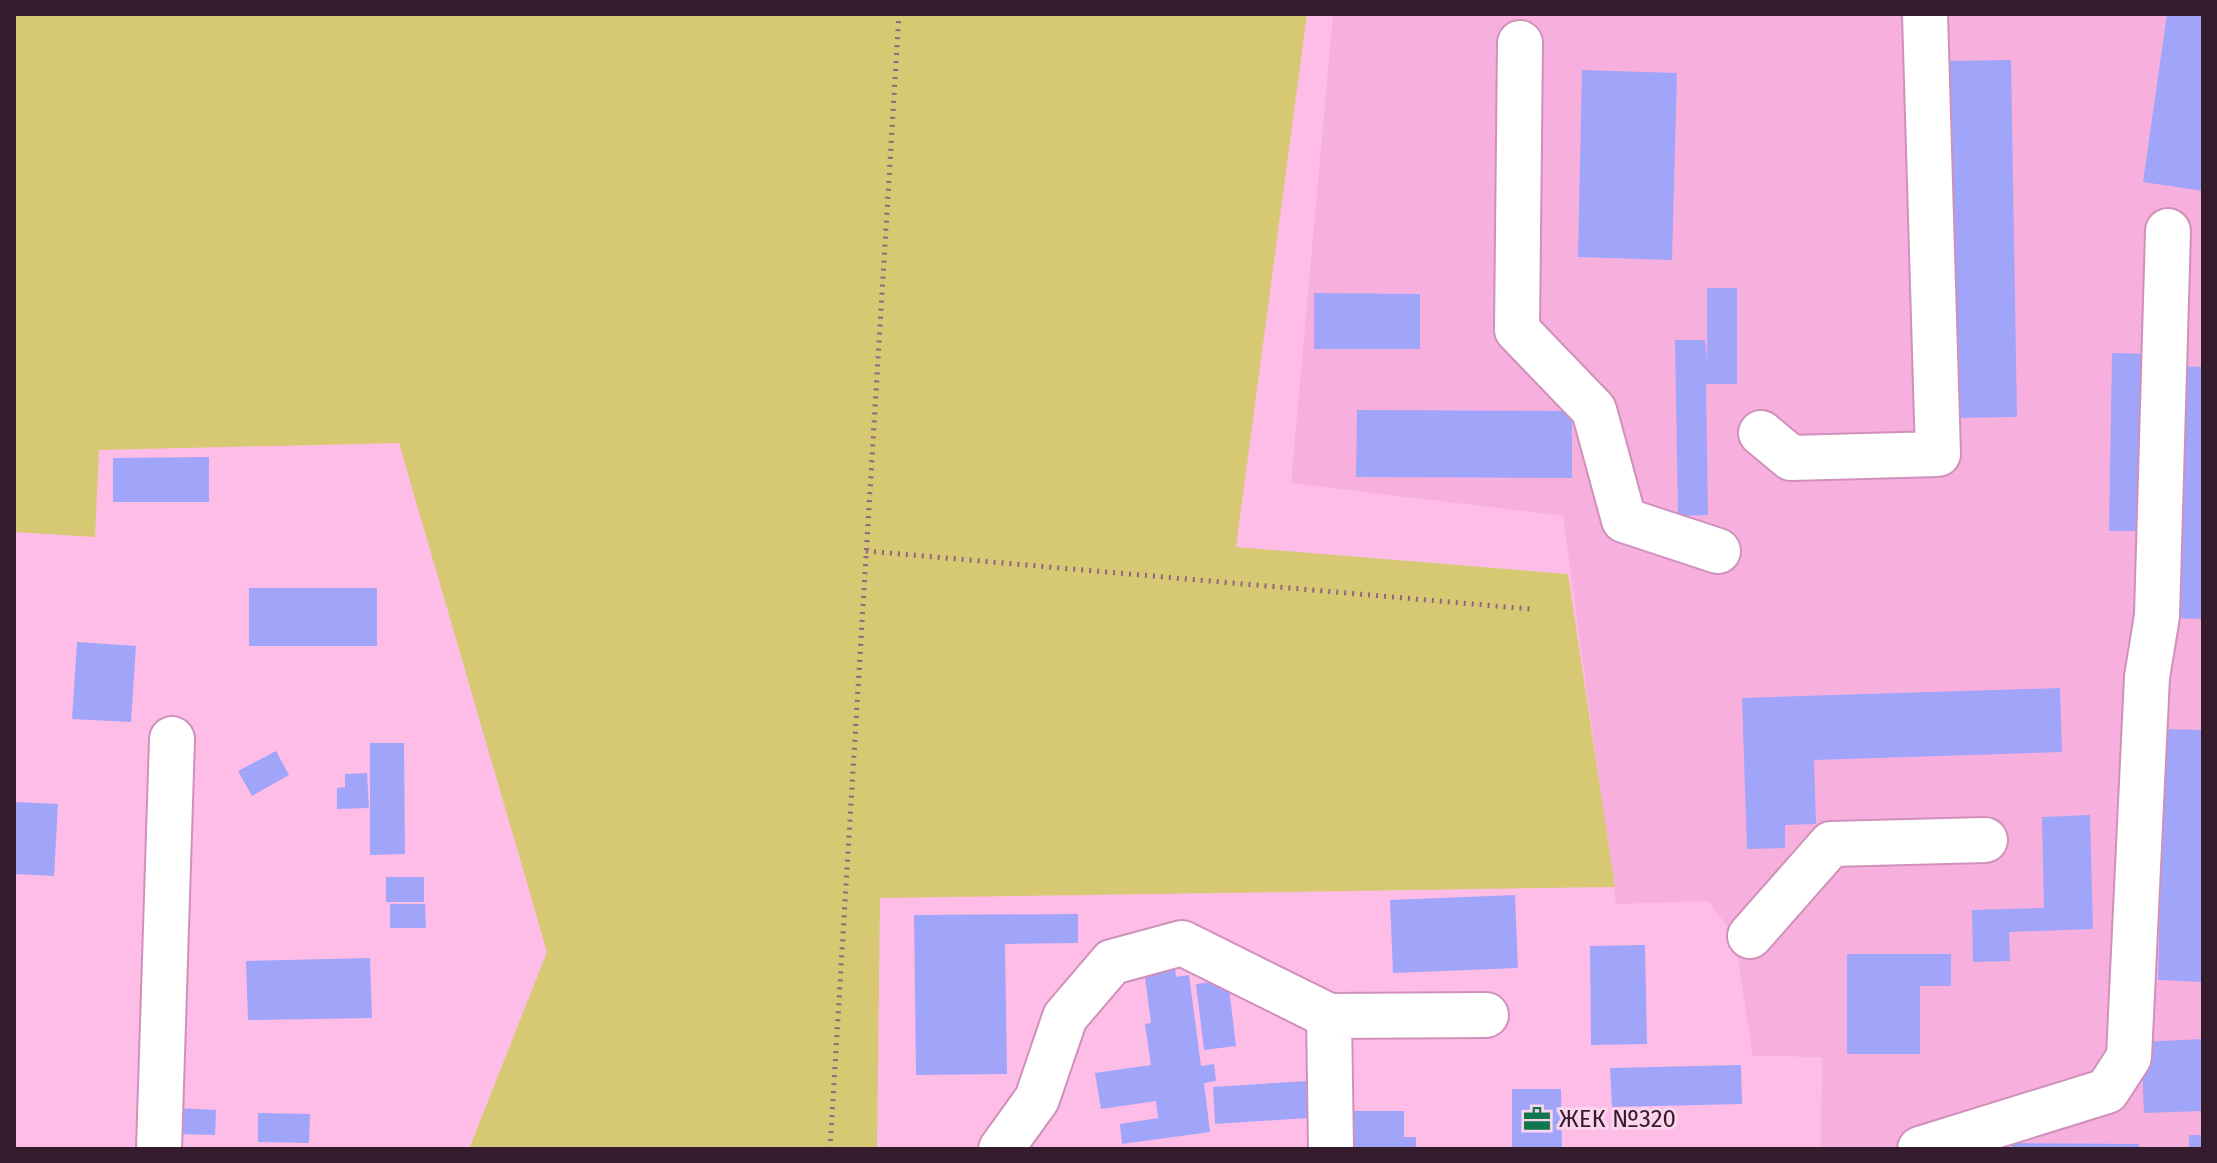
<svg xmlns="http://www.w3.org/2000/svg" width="2217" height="1163" font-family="'Fira Sans',sans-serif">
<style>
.built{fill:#f7b0de}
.green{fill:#d7c974}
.building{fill:#a0a5fa}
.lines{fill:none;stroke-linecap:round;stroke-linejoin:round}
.minor-casing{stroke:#cf91ba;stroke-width:48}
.path{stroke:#8f6581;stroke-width:5;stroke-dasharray:2 6;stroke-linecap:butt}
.minor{stroke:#fff;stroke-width:44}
.labels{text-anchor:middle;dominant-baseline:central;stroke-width:6;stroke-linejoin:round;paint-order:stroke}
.poi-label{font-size:24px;fill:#341c2c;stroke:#fcd4ed;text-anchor:start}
</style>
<rect width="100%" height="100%" fill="#febde7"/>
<path class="built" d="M1333,14H2203V1149H1821L1822,1057L1753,1056L1734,935L1708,901L1616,904L1563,516L1291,483Z"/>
<path class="green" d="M14,14H1307L1236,547L1568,574L1615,887L880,898L877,1149H469L547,952L399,443L99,450L95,537L14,532Z"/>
<path class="building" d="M2167,14H2203V191L2143,182Z
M2011,60L2017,417L1952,418L1946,61Z
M1582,70L1677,73L1672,260L1578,257Z
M1707,288H1737V384H1706L1708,515L1678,516L1675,340H1705L1707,361Z
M1314,293L1420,294V349H1314Z
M2112,353L2149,354L2146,531H2109Z
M2181,366L2203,367V619L2175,618Z
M1357,410L1572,411V478L1356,477Z
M209,457V502H113V458Z
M249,588H377V646H249Z
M77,642L136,646L131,722L72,719Z
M2060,688L2062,752L1814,760L1816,824L1785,825V848L1747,849L1742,698Z
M2164,729L2203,730V982L2158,980Z
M370,743H404L405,854L370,855Z
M276,751L289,775L252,796L238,771Z
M367,773L369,808L337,809V788L345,787V774Z
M14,802L58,804L54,876L14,874Z
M2090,815L2093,929L2009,932L2010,961L1973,962L1972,910L2044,908L2042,817Z
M386,877H424V902H386Z
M1515,895L1518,968L1393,973L1390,900Z
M390,904H425L426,928H390Z
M1078,914V943L1005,944L1007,1074L916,1075L914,915Z
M1645,945L1647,1044L1591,1045L1590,946Z
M1847,954H1951V986H1920V1054H1847Z
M370,958L372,1018L248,1020L246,961Z
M1175,966L1176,977L1189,975L1201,1066L1214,1064L1216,1081L1204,1083L1210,1132L1122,1144L1120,1124L1158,1118L1156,1101L1101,1109L1095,1073L1151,1065L1145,1024L1151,1023L1144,970Z
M1228,980L1236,1046L1204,1050L1196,984Z
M2203,1039V1111L2144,1113L2141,1042Z
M1741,1065L1742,1104L1612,1107L1610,1068Z
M1306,1081L1308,1118L1215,1124L1213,1087Z
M1512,1089H1561L1562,1149H1512Z
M178,1108L216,1110L215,1135L177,1134Z
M1351,1111H1404V1137H1416V1149H1351Z
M258,1113L310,1114L309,1143L258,1142Z
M2189,1135H2203V1149H2189Z
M2012,1143L2139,1144V1149H2012Z"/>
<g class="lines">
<g class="minor-casing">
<path id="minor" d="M1520,43L1517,330L1594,410L1624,520L1718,551
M1761,433L1791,458L1938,454L1925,14
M1750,936L1831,844L1985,840
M1329,1016L1486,1015
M159,1149L172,739
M1001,1149L1037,1099L1065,1017L1112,962L1182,943L1329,1016L1331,1149
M1920,1149L2107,1091L2129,1057L2147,677L2157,616L2168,231"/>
</g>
<path class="path" d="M866,551L1530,609
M830,1149L899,14"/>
<use href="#minor" class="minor"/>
</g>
<defs>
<g id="office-bare" transform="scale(2.16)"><path d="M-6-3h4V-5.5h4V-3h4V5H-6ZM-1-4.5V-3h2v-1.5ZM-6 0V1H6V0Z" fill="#0f764e" stroke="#fcd4ed" stroke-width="2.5" paint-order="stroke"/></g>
</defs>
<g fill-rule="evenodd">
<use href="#office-bare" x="1537" y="1119"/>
</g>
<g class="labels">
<g class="poi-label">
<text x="1559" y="1119">ЖЕК №320</text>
</g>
</g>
<rect width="2217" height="1163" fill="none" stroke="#341c2c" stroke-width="32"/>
</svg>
